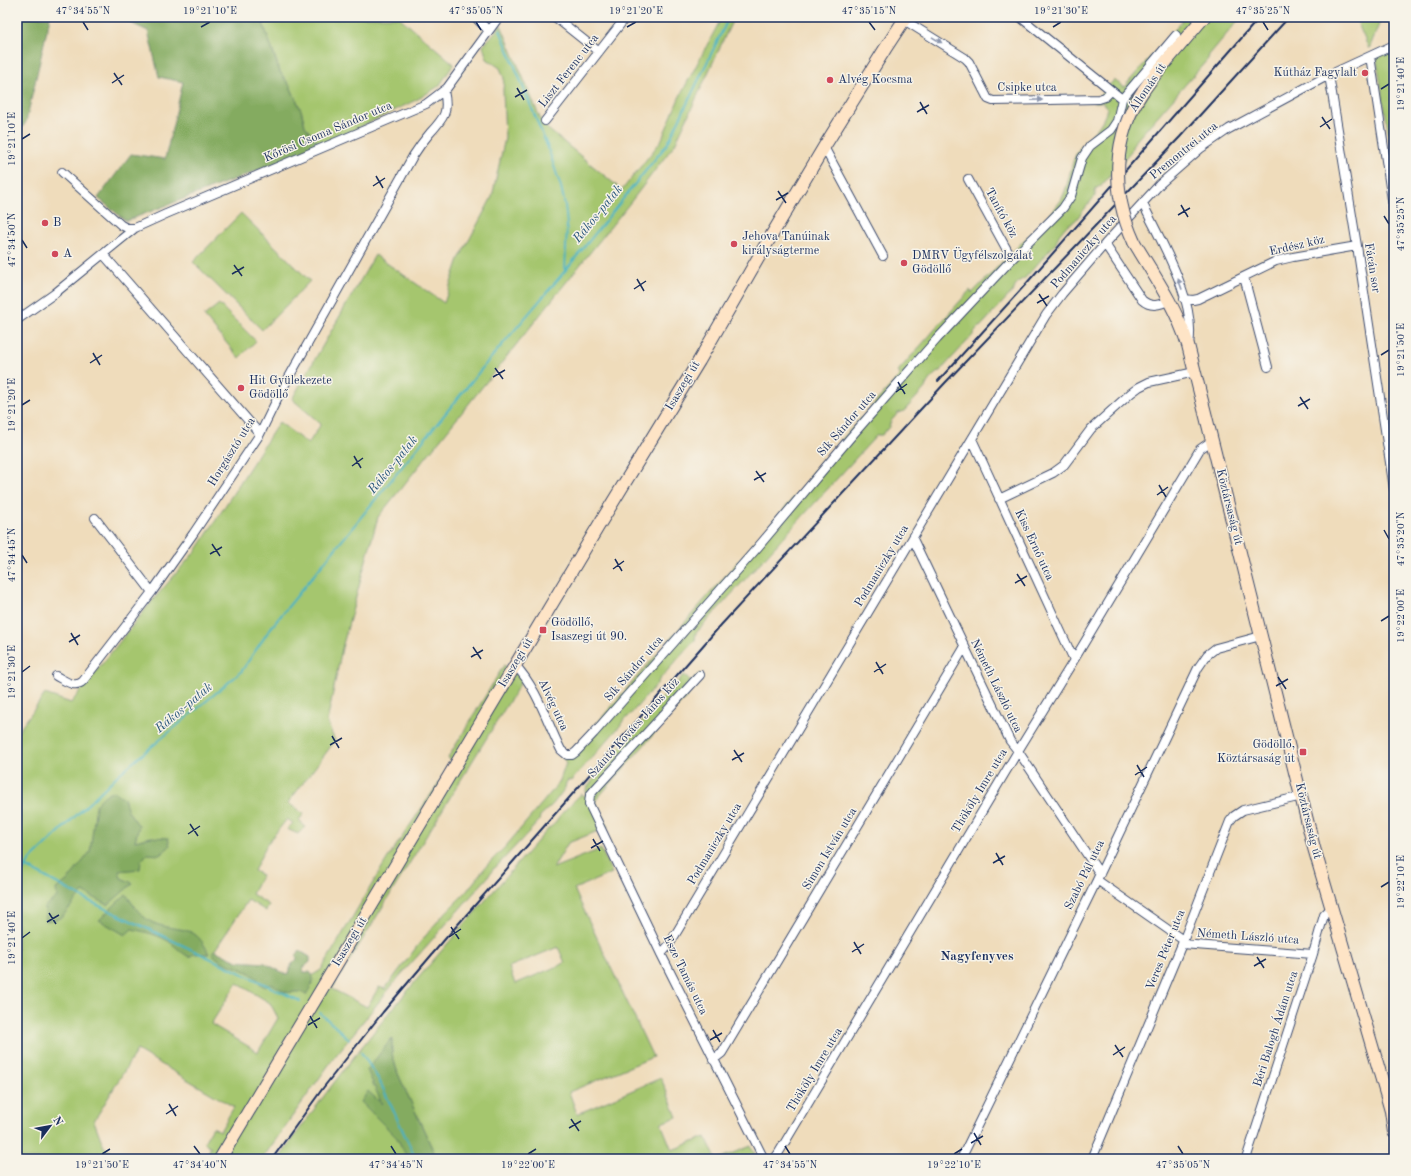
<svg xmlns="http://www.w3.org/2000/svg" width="1411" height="1176" font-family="'Old Standard TT',serif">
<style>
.green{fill:#a5c66e;stroke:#607a66;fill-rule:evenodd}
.forest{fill:#84ab61;stroke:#506d60}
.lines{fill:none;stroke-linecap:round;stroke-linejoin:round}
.stream{stroke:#45b2c3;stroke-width:2}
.minor-casing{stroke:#3b496c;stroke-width:10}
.secondary-casing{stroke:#3b496c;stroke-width:14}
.minor{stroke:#fff;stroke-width:8}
.secondary{stroke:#fee4c6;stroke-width:12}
.rail{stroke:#1b2f5e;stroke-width:2}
.secondary-bridge-casing{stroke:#3b496c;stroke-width:14;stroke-linecap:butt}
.secondary-bridge{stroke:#fee4c6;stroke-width:12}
.oneway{fill:#8d97ae}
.ticks{fill:none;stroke:#1b2f5e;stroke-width:1.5}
.poi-dot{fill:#d1495b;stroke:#f7f3e8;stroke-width:1.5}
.labels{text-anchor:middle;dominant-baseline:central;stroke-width:3;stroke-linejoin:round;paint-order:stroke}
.street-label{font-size:12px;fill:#1b2f5e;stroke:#f7f3e8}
.poi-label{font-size:12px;fill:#1b2f5e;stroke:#f7f3e8;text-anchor:start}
.water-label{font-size:13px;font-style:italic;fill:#28567c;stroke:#f7f3e8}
.neighbourhood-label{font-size:13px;font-weight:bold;fill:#1b2f5e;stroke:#f7f3e8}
.neatline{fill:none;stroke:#1b2f5e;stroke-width:1.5}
.ticks-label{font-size:10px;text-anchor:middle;fill:#1b2f5e}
</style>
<rect width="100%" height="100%" fill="#f7f3e8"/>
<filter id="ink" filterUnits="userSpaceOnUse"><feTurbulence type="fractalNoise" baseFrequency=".025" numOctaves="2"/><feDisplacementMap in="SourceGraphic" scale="8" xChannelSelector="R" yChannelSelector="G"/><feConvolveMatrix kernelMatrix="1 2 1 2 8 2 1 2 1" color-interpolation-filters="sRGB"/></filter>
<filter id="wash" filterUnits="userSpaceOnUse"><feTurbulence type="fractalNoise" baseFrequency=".012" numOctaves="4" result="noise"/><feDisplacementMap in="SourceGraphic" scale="16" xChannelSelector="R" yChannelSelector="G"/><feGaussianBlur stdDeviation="0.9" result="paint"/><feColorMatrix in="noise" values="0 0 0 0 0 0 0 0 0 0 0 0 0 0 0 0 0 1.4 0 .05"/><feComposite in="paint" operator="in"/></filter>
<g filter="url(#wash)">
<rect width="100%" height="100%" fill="#efdcbb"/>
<path class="green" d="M265,17H399L454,64L439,86L418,99L321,146L305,126L301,110L290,86L280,72L263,23Z
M722,17H734L675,144L633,199L378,517L342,648L327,722L335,741L288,803L304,814L299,820L305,827L298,834L287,829L293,823L287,819L267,844L254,871L262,875L252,894L269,905L266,911L248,900L213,953L287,991L321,970L387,859L453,762L448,758L504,665L523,679L332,989L367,1007L379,987L385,989L418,945L441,917L466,892L488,864L506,846L559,783L566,763L563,758L577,746L810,479V475L900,375L898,371L970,290L972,293L1053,211C1056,206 1061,202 1063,196C1070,181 1070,162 1079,149C1089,135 1104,126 1107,108L1102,102H1094L1114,80L1124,87L1186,17H1241L1209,55L1208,59L1133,144L1131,151L1102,185L1095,189V196L1075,221L1067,225L1059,235L1056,243L1025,278C1018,281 1016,283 1014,290L981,326L977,328L973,335L940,371C934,374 927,381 925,388L904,411L898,413L891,421L889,427L882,435H877L696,633L695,640L659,680L656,685L628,717L624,719L620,726L571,781L568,780L566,783L565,788L553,804L540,816L539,821L496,867L493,869L488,877L398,978L333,1059L262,1159H204L211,1147L204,1142L213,1127L220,1131L234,1107L137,1050L94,1121L104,1147L123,1159H17V733L45,694L71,703L153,600L198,548L279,422L308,444L321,424L292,399L375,255L444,303L459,259L492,197L505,138L503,90L504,78L500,68L487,59L483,46L501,25L543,125L622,190L661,141L679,98ZM237,983L270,1003L278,1018L258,1052L211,1024Z
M1358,17H1382L1369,49L1356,19Z
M1394,47V139L1390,142L1376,55Z
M241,213L310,281L262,330L193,262Z
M219,304L256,341L239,358L204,316Z
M700,673L703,678L595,801L608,827L568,843L553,868L601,849L612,873L574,889L653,1057L569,1092L577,1114L661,1078L677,1117L661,1123L672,1150L706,1137L716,1159H437L398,1074L392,1054V1039L383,1105L361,1102L397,1138L408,1159H279C359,1041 455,935 549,828C554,825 555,823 558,818C564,810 573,802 581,794L584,796L586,794V789C597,775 608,761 620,747C626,740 635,734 639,725L667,693L671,691L683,675L691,681ZM558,947L565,963L515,984L509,967Z
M751,1146L757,1159H719Z"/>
<path class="forest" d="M17,17H50L26,122L17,135Z
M118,17H265L263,23L280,72L290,86L301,110L305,126L321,146L126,221L98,198L131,154L165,159L183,82L159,77L148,31Z
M114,791L124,798L128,811L139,826L135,841L151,837L168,838L170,846L160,855L147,854L141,861L140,869L119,871L121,878L133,883L108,905L83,892L61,918L46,921L44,907L57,897L56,889L68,880L90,852L96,804L105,795Z
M126,894C134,906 142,919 156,924C183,933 195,923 209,954H194L189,957C182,953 177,948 171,943C160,935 145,932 132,929L125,935L99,920Z
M214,950L237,961L265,963L285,974H289L291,965L297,959L296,955L300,951L310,957V962L303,968V972H310C317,979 310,988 306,995C298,989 294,994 286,992C278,990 274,980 265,987C258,985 259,979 254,976C242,966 222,967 212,953Z
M392,1038V1054L398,1074L437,1159H408L397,1138L361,1102L368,1091L382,1104L367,1070Z"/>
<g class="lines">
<path class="stream" d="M500,30L548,148L561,187L565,205L567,224L565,271
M27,867L87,900L300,1001
M17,880L31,859L119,774L241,672L270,629L484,366L565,271L668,143L729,17
M320,1013L349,1039
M361,1052L379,1080L416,1159"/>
</g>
</g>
<g filter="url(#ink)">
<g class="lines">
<g class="minor-casing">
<path id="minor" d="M475,17L488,30
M555,17L599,52
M1020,17L1122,99
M904,20L965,58L969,62L988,99L993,101L1099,99L1105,97L1111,91
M1370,56L1394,213
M1329,75L1357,246L1394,489
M1122,99L1176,35
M545,121L626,17
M824,147L883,256
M62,172L121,225L127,228H135
M968,179L1012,259
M1143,204C1161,242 1197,301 1189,344
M1105,244L1142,300C1151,308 1160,305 1170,300
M103,254L260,434
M1244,277L1268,367
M1184,299L1193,300L1198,299L1276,261L1293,257L1357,246
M17,320L54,294L135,228L166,214L426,104L447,88L499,17
M972,439L1074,660
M999,499L1053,473L1064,465L1091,429L1131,393L1139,387L1149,382L1195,372
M95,518L152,592
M913,539L1010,741L1018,751L1100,874
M515,665C537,688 547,722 561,750L567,755H572L576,752L594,733L758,547L850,438L937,339L1012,259L1063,208L1071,196L1082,158L1090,146L1111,130L1117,121L1122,99
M700,675L595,789L590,795L589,804L661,954L764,1159
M56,676C64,680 75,689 83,681L152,592L193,534L260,434L279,395L413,156C418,148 424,140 430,133C444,118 449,112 444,91
M1097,880L1183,940
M1182,944L1313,954
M661,954L669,945L1046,315L1062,294L1105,244L1160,184L1200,149L1229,129L1329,75L1394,45
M713,1060L722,1053L964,648
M774,1159L778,1154L1018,751L1074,660L1200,449L1213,440
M961,1159L1097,880L1198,668L1207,655L1216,648L1261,636
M1092,1159L1182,944L1230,821L1234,816L1243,810L1302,796
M1246,1159L1313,954L1324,915L1331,908"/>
</g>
<g class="secondary-casing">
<path id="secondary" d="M1143,91L1153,77L1204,17
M1134,242C1155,277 1175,305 1188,345L1314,848L1387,1097L1391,1111L1394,1132
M220,1159L602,520L699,361L761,253L824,147L885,49L906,17"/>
</g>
<use href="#minor" class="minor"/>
<use href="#secondary" class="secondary"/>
<path class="rail" d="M938,381L1025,285L1260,17
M272,1159L323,1088L383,1012L446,938L721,625L945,383L1180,137L1289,17"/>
<g class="secondary-bridge-casing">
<path id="secondary-bridge" d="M1134,242C1111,192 1112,137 1143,91"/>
</g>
<use href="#secondary-bridge" class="secondary-bridge"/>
</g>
<defs><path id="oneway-solid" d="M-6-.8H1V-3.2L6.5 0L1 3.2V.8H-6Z"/></defs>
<g class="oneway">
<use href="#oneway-solid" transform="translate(937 40) rotate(31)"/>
<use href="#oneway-solid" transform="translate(1037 100) rotate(-1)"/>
<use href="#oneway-solid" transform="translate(1180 284) rotate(-110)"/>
</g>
</g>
<path class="ticks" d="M83,22L88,30M476,22L481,30M869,22L875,30M1263,22L1268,30M201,27L210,22M627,27L636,22M1053,27L1061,22M114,73L122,85M112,83L124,75M517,88L524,100M1381,89L1389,84M515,97L527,90M920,102L927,114M917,112L929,105M1322,117L1330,129M1320,127L1332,119M22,139L30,134M376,176L383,188M373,186L385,178M778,191L786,203M776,200L788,193M1181,205L1188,217M1178,215L1190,208M1384,216L1389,224M22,240L27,248M234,265L242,276M232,274L244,267M637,279L644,291M634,289L646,281M1039,294L1047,306M1037,303L1049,296M93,353L100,365M1381,355L1389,350M90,363L102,355M495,368L503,379M493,377L505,370M898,382L905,394M896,392L907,384M1300,397L1308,409M22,405L30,400M1298,406L1310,399M354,456L361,468M352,466L363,458M756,471L764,482M754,480L766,473M1159,485L1166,497M1157,495L1168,487M1384,530L1389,539M212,544L220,556M210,554L222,547M22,555L27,563M615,559L622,571M613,569L624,561M1017,574L1025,586M1015,583L1027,576M1381,621L1389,616M71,633L78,645M69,642L80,635M473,647L481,659M471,657L483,650M876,662L883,674M22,672L30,666M874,672L886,664M1278,677L1286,689M1276,686L1288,679M332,736L339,748M330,745L342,738M734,750L742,762M732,760L744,753M1137,765L1144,777M1135,775L1147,767M190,824L198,836M188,834L200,826M593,839L600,851M591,848L603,841M996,853L1003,865M993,863L1005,856M1381,887L1389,882M49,913L56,924M47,922L59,915M451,927L459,939M449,937L461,929M22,938L30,932M854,942L861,954M852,952L864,944M1257,957L1264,968M1254,966L1266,959M310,1016L317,1028M308,1025L320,1018M713,1030L720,1042M710,1040L722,1033M1115,1045L1123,1057M1113,1055L1125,1047M169,1104L176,1116M166,1114L178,1106M571,1119L579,1131M569,1128L581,1121M974,1133L981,1145M971,1143L983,1136M194,1146L200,1154M391,1146L396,1154M785,1146L790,1154M1178,1146L1183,1154M102,1154L110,1149M528,1154L536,1149M954,1154L962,1149"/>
<g class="poi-dot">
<circle cx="1365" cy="73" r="4"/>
<circle cx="830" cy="80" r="4"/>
<circle cx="45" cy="223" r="4"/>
<circle cx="734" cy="244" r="4"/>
<circle cx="55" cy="254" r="4"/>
<circle cx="904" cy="263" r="4"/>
<circle cx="241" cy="388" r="4"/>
<rect x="539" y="626" width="8" height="8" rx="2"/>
<rect x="1299" y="748" width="8" height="8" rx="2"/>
</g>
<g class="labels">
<g class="street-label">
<text transform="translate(569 71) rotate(-52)">Liszt Ferenc utca</text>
<text x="1027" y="88">Csipke utca</text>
<text transform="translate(1148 88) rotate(-56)">Állomás út</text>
<text transform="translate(328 132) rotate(-23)">Kőrösi Csoma Sándor utca</text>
<text transform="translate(1184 151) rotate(-39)">Premontrei utca</text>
<text transform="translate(1001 213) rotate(61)">Tanító köz</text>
<text transform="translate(1297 246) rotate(-13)">Erdész köz</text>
<text transform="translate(1084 252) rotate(-49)">Podmaniczky utca</text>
<text transform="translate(1372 268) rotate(81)">Fácán sor</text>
<text transform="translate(683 386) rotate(-59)">Isaszegi út</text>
<text transform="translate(847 424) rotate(-49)">Sík Sándor utca</text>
<text transform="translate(232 452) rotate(-58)">Horgásztó utca</text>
<text transform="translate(1229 507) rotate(76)">Köztársaság út</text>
<text transform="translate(1034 545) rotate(65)">Kiss Ernő utca</text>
<text transform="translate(882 566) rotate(-59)">Podmaniczky utca</text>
<text transform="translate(516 663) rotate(-59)">Isaszegi út</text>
<text transform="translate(634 669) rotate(-49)">Sík Sándor utca</text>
<text transform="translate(996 686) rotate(64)">Németh László utca</text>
<text transform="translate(553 705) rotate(65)">Alvég utca</text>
<text transform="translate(634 728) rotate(-48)">Szántó Kovács János köz</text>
<text transform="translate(980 791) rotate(-59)">Thököly Imre utca</text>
<text transform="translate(1308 821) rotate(76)">Köztársaság út</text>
<text transform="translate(715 844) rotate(-59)">Podmaniczky utca</text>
<text transform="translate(830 849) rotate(-59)">Simon István utca</text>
<text transform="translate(1085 875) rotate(-64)">Szabó Pál utca</text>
<text transform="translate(1248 937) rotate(4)">Németh László utca</text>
<text transform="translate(350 942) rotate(-59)">Isaszegi út</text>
<text transform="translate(1166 950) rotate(-68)">Veres Péter utca</text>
<text transform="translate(685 975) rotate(64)">Esze Tamás utca</text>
<text transform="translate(1276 1029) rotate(-72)">Béri Balogh Ádám utca</text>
<text transform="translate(815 1070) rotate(-59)">Thököly Imre utca</text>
</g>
<g class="poi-label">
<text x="1357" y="73" text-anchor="end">Kútház Fagylalt</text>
<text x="838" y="80">Alvég Kocsma</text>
<text x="53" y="223">B</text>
<text x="742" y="237">Jehova Tanúinak<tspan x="742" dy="14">királyságterme</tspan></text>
<text x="63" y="254">A</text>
<text x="912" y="256">DMRV Ügyfélszolgálat<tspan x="912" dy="14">Gödöllő</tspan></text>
<text x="249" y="381">Hit Gyülekezete<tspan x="249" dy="14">Gödöllő</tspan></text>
<text x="551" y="623">Gödöllő,<tspan x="551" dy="14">Isaszegi út 90.</tspan></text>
<text x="1295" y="745" text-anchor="end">Gödöllő,<tspan x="1295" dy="14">Köztársaság út</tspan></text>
</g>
<g class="water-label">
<text transform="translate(598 214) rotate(-51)">Rákos-patak</text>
<text transform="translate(393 465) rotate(-51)">Rákos-patak</text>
<text transform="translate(184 708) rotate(-40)">Rákos-patak</text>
</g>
<g class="neighbourhood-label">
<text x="977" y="956">Nagyfenyves</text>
</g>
</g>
<rect width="1411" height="1176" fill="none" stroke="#f7f3e8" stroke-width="44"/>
<g transform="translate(50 1126) rotate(58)" stroke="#f7f3e8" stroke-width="3" paint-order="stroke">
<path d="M0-3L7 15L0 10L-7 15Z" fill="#1b2f5e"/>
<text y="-6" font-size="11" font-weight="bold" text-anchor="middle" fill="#1b2f5e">N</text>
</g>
<rect x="22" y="22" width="1367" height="1132" class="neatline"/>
<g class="ticks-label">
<text x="83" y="14">47°34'55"N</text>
<text x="210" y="14">19°21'10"E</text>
<text x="476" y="14">47°35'05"N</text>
<text x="636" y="14">19°21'20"E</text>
<text x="869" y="14">47°35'15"N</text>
<text x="1061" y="14">19°21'30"E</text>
<text x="1263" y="14">47°35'25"N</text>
<text transform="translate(1400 84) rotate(-90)" y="4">19°21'40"E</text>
<text transform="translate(11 139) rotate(-90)" y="4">19°21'10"E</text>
<text transform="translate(1400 224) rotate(-90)" y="4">47°35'25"N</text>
<text transform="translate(11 240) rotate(-90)" y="4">47°34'50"N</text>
<text transform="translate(1400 350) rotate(-90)" y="4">19°21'50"E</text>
<text transform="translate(11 405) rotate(-90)" y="4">19°21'20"E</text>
<text transform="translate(1400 539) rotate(-90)" y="4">47°35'20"N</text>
<text transform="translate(11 555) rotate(-90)" y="4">47°34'45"N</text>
<text transform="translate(1400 616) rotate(-90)" y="4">19°22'00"E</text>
<text transform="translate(11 672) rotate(-90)" y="4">19°21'30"E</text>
<text transform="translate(1400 882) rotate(-90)" y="4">19°22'10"E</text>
<text transform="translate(11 938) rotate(-90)" y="4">19°21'40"E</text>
<text x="102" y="1168">19°21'50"E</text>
<text x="200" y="1168">47°34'40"N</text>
<text x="396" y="1168">47°34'45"N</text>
<text x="528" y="1168">19°22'00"E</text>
<text x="790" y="1168">47°34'55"N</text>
<text x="954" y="1168">19°22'10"E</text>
<text x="1183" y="1168">47°35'05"N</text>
</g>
</svg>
